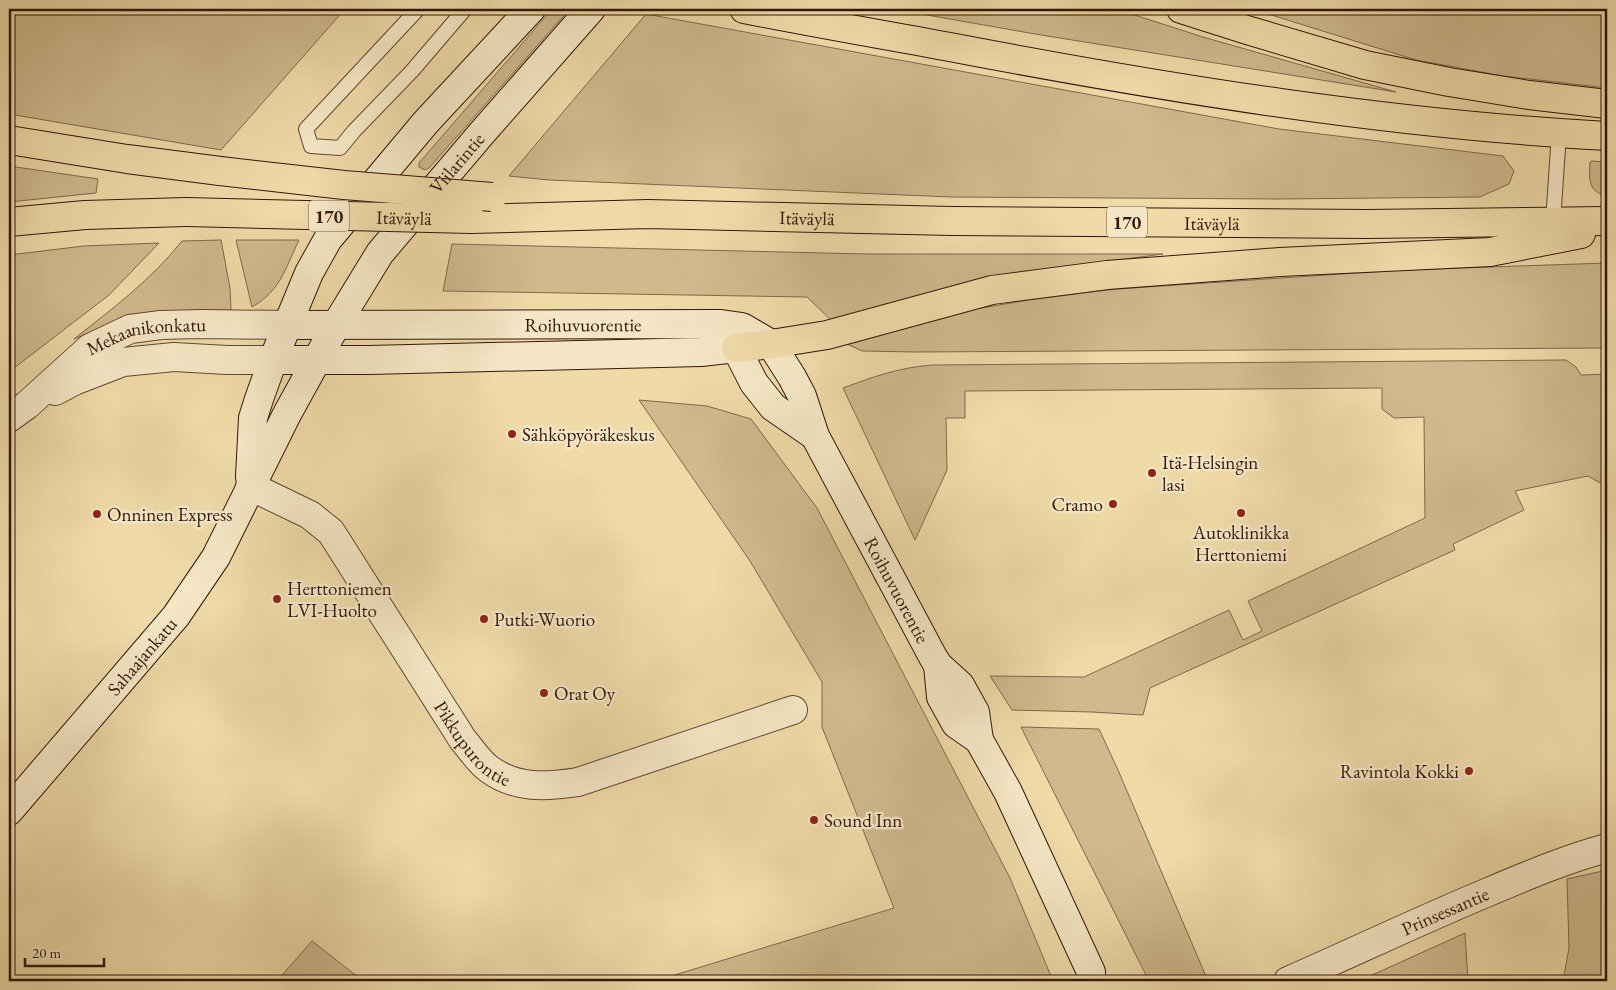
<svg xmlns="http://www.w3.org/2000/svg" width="1616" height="990" font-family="'EB Garamond',serif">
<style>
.green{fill:#cfb98d;stroke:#81674b}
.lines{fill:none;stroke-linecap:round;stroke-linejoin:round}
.service-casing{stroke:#624631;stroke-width:16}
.minor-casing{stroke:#624631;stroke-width:30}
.tertiary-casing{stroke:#624631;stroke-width:30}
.secondary-casing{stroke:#331509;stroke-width:30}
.trunk-casing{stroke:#331509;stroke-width:30}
.service{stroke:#f5e7c6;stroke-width:14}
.minor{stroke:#f5e7c6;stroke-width:28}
.tertiary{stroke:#f5e7c6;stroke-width:28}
.secondary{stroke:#f5e7c6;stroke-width:28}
.trunk{stroke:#efdaa8;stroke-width:28}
.trunk-bridge-casing{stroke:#331509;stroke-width:30;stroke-linecap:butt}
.trunk-bridge{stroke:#efdaa8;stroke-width:28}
.poi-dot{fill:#8f2418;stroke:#f5e7c6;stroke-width:2}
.labels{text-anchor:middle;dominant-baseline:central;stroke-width:4.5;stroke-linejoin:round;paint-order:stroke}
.shield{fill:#f5e7c6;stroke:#6d5442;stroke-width:1}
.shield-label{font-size:18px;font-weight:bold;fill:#331509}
.street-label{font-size:19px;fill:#331509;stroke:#f5e7c6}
.poi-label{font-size:19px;fill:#331509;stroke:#f5e7c6;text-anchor:start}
</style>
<rect width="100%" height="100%" fill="#efdaa8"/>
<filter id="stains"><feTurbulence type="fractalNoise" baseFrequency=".004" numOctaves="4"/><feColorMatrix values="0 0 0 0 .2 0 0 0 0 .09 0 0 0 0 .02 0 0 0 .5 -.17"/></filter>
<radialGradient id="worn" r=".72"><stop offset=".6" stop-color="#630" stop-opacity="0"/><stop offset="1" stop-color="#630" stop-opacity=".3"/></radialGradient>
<path class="green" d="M9,9H345L221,150L9,114Z
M552,9H565L566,13L429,168L425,170L419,167V163Z
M893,9H1116L1203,37L1396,92L1035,34Z
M1252,9H1607V88L1503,76L1416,60Z
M646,14L1279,129L1503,156L1514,171L1509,184L1480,197L1279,199L951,197L549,180L509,176Z
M1591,161L1607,162V196C1588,192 1589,179 1590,163Z
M9,166L98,179L96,193L9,202Z
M221,240L230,288L231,310L169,312L111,324L74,339C112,309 151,280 182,241Z
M236,240H299C285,269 281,290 252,307Z
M159,243L109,295L9,372V255L84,246Z
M452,244L865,254H1163L1073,266L832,321L807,297L443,291Z
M1607,263V348L916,352L862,351L847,344L970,310L1028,300L1117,289L1401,270Z
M1566,360L1576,367L1581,375L1607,374V487L1588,476L1515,491L1524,510L1453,544L1455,550L1150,688L1143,715L1092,712L1012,710L990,676L1084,677L1229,610L1243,640L1262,631L1248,601L1425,518L1424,417L1394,418L1382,409V388L965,391V418H946L947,470L915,540L843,388C876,376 897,368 932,365Z
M639,400L707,406L751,419L817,508L1010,878L1053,981H655L894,908L822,727V682L750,561Z
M1021,727L1099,729L1118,770L1208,981H1153L1146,975Z
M1607,870V981H1563L1569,948L1567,879Z
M1465,933L1468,981H1359Z
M312,941L363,981H277Z"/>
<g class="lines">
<g class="service-casing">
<path id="service" d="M418,9L306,129L311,146L340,148L354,131L412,71L465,9
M1553,222L1559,133"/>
</g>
<g class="minor-casing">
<g id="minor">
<path id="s1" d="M250,486L310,515L331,532L463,740C471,749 479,762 489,769C516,789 546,787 578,782L793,710"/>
<path id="s2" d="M1288,981C1354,952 1419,921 1486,893C1526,876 1566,859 1607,848"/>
</g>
</g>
<g class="tertiary-casing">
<g id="tertiary">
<path d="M55,391L74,381L123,362L174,357L227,360H273"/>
<path id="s3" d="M9,418L27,405L90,348L130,329L161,325L202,324L287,325"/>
</g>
</g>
<g class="secondary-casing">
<g id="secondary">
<path id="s4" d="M287,325L721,324L742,327L771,344L792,377L802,396L815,436L933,657L938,665L960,685L975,712L979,740L1008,792L1091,972V981"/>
<path d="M273,360H369L701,352L736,348L754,383L773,407L815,436"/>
<path d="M250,477L253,418L259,399L273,360L309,273L328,239L426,122L531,9"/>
<path d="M938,665L941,697L956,724L979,740"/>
<path id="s5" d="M9,811L176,616L216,557L287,414L336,325L380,253L481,134L591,9"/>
</g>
</g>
<g class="trunk-casing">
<g id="trunk">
<path d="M744,9C814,23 885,35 955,48C1171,89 1388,124 1607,136"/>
<path d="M1181,9L1247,30L1365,65L1449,82L1529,95L1607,104"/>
<path d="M9,140L127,159L220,171"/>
<path id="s6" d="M471,219L648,214L952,221L1366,224L1607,221"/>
<path d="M9,222L85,215L186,212"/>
<path d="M736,348L771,344L827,335L992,290L1107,275L1280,262L1490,252L1581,234"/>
</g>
</g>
<use href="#service" class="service"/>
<use href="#minor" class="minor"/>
<use href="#tertiary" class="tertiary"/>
<use href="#secondary" class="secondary"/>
<use href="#trunk" class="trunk"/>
<g class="trunk-bridge-casing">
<g id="trunk-bridge">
<path d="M220,171L344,185L492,197"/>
<path id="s7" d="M186,212L471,219"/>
</g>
</g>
<use href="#trunk-bridge" class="trunk-bridge"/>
</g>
<g class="poi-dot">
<circle cx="512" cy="434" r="5"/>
<circle cx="1152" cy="473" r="5"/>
<circle cx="1113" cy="504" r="5"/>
<circle cx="1241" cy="513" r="5"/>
<circle cx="97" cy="514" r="5"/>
<circle cx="277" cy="599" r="5"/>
<circle cx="484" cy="619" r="5"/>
<circle cx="544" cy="693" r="5"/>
<circle cx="1469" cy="771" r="5"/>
<circle cx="814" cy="820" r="5"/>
</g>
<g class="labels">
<g class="shield">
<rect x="309" y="200.5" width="40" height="31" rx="4"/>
<rect x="1107" y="206.5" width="40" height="31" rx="4"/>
</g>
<g class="shield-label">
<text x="329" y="216">170</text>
<text x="1127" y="222">170</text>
</g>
<g class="street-label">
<text stroke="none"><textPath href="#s5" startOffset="792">Viilarintie</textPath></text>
<text stroke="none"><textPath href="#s7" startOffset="218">Itäväylä</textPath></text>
<text stroke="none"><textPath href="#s6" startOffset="336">Itäväylä</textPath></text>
<text stroke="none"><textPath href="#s6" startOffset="741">Itäväylä</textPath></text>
<text stroke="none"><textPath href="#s4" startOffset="296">Roihuvuorentie</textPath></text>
<text stroke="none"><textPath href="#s3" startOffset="166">Mekaanikonkatu</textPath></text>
<text stroke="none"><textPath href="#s4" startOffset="766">Roihuvuorentie</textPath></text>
<text stroke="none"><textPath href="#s5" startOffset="204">Sahaajankatu</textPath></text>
<text stroke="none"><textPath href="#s1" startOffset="349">Pikkupurontie</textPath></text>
<text stroke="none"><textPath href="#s2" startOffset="172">Prinsessantie</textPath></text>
</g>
<g class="poi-label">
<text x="522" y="434">Sähköpyöräkeskus</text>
<text x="1162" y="462">Itä-Helsingin<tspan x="1162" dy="22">lasi</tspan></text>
<text x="1103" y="504" text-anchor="end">Cramo</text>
<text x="107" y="514">Onninen Express</text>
<text x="1241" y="532" text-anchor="middle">Autoklinikka<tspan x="1241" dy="22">Herttoniemi</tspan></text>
<text x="287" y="588">Herttoniemen<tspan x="287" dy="22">LVI-Huolto</tspan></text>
<text x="494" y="619">Putki-Wuorio</text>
<text x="554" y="693">Orat Oy</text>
<text x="1459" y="771" text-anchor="end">Ravintola Kokki</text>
<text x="824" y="820">Sound Inn</text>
</g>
</g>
<rect width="1616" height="990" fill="none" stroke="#efdaa8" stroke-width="30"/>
<rect x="10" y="10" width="1596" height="970" fill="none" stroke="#331509" stroke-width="2.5"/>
<rect x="15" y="15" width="1586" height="960" fill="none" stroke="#331509"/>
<path d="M25 958v8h79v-8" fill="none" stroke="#331509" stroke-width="2.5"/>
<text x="32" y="958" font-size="15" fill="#331509" stroke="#f5e7c6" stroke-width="4" paint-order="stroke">20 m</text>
<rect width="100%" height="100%" filter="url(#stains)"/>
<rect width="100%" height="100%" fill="url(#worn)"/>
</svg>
